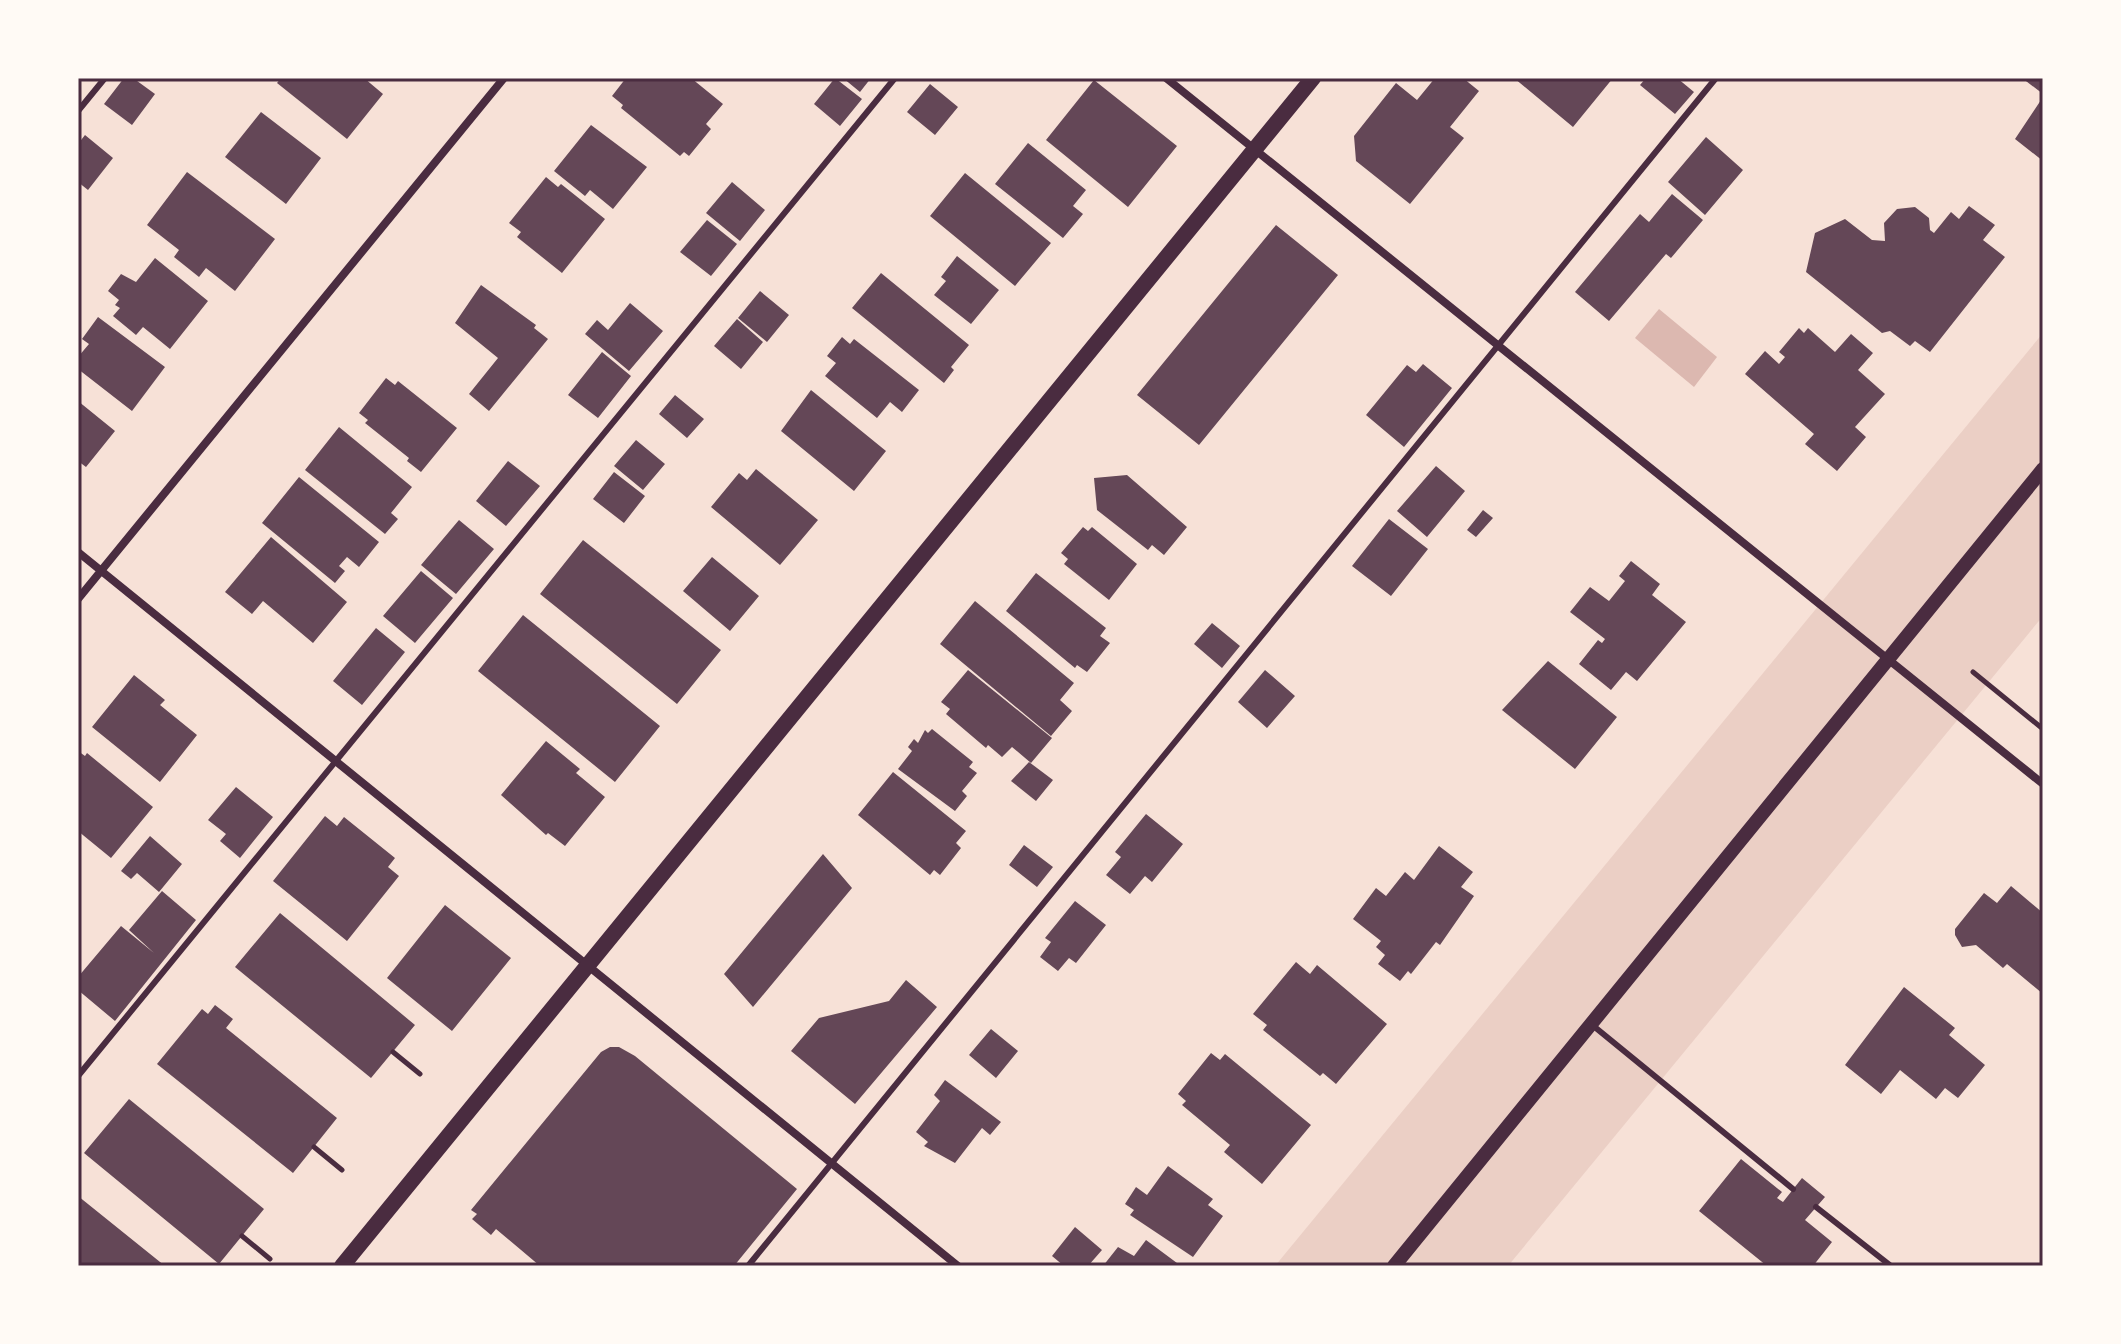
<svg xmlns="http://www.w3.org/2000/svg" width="2121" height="1344" font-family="Mulish,sans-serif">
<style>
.green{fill:#ebcfc5}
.water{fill:#dcb8b0}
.building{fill:#644757}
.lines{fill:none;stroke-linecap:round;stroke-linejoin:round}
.path{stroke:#4a2c40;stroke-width:5}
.service{stroke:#4a2c40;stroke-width:6}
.minor{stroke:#4a2c40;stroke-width:8}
.tertiary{stroke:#4a2c40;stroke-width:14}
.secondary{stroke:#4a2c40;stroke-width:16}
.neatline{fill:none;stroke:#4a2c40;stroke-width:3}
</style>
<rect width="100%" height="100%" fill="#f7e1d7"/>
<path class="green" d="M2043,333V616L1508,1266H1275Z"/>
<path class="water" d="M1659,309L1717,357L1694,387L1635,338Z"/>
<path class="building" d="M124,78H133L155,94L132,125L104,104Z
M281,78H364L383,94L347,139L277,83Z
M626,78H691L723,104L706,124L711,129L689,156L684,152L680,156L621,108L623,105L612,96Z
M835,78L862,99L840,126L814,104Z
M843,78H871L860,92Z
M1435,78H1463L1479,91L1450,127L1464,138L1410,204L1356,161L1354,136L1396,83L1417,100Z
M1514,78H1613L1573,127Z
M1646,78H1677L1694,92L1675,114L1640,85Z
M2022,78H2043V94Z
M1094,80L1177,146L1128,207L1046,140Z
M930,84L958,107L935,135L907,112Z
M2043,97V161L2015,139Z
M261,112L321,158L286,204L225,157Z
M591,125L647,167L613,209L590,190L585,196L554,171Z
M85,135L113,158L88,190L78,182V144Z
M1706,137L1743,170L1705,215L1668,182Z
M1028,143L1086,190L1073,206L1083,214L1063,238L995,184Z
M187,172L275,239L235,291L206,268L199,277L174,257L179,250L147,225Z
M965,173L1051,243L1015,286L930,216Z
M546,177L558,187L561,184L605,219L562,273L517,237L521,232L509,223Z
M732,182L765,210L740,241L706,213Z
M1672,194L1703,220L1671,258L1666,254L1609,321L1575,292L1640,214L1649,222Z
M1969,206L1995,225L1983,240L2005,257L1930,352L1915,341L1910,346L1890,331L1882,333L1806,272L1815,233L1845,219L1872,240L1885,241L1884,223L1897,209L1915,207L1929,218L1930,230L1934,233L1951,212L1959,219Z
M707,220L737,244L711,276L680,252Z
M1276,225L1338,275L1199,445L1137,395Z
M957,256L999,290L971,324L934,295L946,281L941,277Z
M155,258L208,301L170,349L143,327L136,335L113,316L120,308L115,305L119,300L108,291L121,274L136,282Z
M881,273L969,345L951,367L954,370L944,383L852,308Z
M481,285L536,325L534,328L548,339L489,411L469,394L498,358L455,323Z
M760,291L789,315L767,342L738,318Z
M630,303L663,331L629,371L585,334L597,320L608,330Z
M98,317L165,367L132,411L78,369V357L89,344L82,339Z
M737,319L763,342L741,369L714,346Z
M1799,328L1804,333L1808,328L1835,352L1851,334L1873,353L1858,370L1885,394L1855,427L1866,437L1837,471L1805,444L1814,434L1745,374L1765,351L1779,364L1785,357L1779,352Z
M842,337L850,344L854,339L919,390L902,412L890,402L877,418L825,376L836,363L827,356Z
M602,352L631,376L598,418L568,395Z
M1423,364L1452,388L1404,447L1366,415L1407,365L1416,372Z
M386,378L395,385L398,381L457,428L421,472L407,461L409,458L365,423L368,420L359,413Z
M811,390L886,451L854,491L781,431Z
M675,395L704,419L687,438L659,414Z
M78,401L115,431L86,467L78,461Z
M339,427L412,487L391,513L398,519L385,534L305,470Z
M636,440L665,464L643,490L614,466Z
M508,461L540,486L506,526L476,501Z
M1436,466L1465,491L1427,537L1397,511Z
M756,469L818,520L780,565L711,507L739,473L747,480Z
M614,472L645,496L624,523L593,499Z
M1127,475L1187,527L1164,555L1152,545L1148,550L1097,510L1094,478Z
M299,477L379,542L359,567L347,557L339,566L345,571L335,583L262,523Z
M1483,510L1493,518L1476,537L1467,530Z
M1389,519L1428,549L1391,596L1352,566Z
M459,520L494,549L456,594L421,565Z
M1083,527L1088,531L1092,527L1137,564L1109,600L1064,564L1068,559L1061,553Z
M271,537L347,602L313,643L263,601L252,614L225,592Z
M583,540L721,650L677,704L540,594Z
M712,557L759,596L730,631L683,591Z
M1631,561L1660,584L1652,595L1686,622L1637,681L1626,672L1611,690L1579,664L1598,640L1602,643L1605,639L1570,612L1590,587L1609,601L1625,581L1619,576Z
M421,571L453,598L415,643L383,616Z
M1036,573L1106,628L1100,636L1110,643L1087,672L1077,665L1075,668L1006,611Z
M975,601L1074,683L1060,700L1072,711L1051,736L940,644Z
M523,615L660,726L615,782L478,671Z
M1212,623L1240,646L1222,668L1194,644Z
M376,628L405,652L362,705L333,681Z
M1548,661L1617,717L1575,769L1502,710Z
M968,670L1052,738L1031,763L1012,747L1002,757L988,745L986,748L946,714L950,709L941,702Z
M1265,670L1295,696L1267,728L1238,702Z
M134,675L165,700L160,705L197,735L160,782L92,727Z
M932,729L973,762L969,767L977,773L962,791L967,796L955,811L898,769L912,751L908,747L914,739L918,743L925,730L928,733Z
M546,741L580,769L576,773L605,797L565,846L548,833L546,835L501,795Z
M78,751L85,756L87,753L153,807L111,858L78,831Z
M1029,762L1053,780L1036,801L1011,781Z
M893,772L966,831L956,843L961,848L940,875L934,870L930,875L858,815Z
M236,787L273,817L240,858L220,841L226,834L208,820Z
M1146,814L1183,844L1152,882L1145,876L1130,894L1106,875L1121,857L1115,852Z
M325,816L337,826L344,817L395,858L388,867L399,876L347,941L273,881Z
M150,836L182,864L159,892L137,873L131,879L121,871Z
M1024,845L1053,867L1037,887L1009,865Z
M1439,846L1473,872L1461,887L1474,896L1440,945L1436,942L1411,974L1408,971L1400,981L1378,964L1385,955L1376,947L1381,941L1353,919L1376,888L1386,896L1405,872L1414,880Z
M823,854L852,888L753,1007L724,974Z
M2011,886L2043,913V994L2007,964L2003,968L1976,945L1962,947L1955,935V929L1984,893L1997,903Z
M162,891L196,920L115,1021L78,990V977L121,926L154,953L129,930Z
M1075,901L1106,925L1076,963L1069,958L1058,971L1040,957L1051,942L1045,938Z
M445,905L511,958L452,1031L387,978Z
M280,913L415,1025L371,1078L235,967Z
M1296,962L1310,974L1317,965L1387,1024L1336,1084L1323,1073L1320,1076L1263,1030L1267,1025L1253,1014Z
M906,980L937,1007L855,1104L791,1051L819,1018L889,1001Z
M1904,987L1955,1028L1949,1035L1985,1065L1958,1098L1945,1088L1936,1099L1900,1070L1881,1094L1845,1065Z
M215,1005L233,1019L226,1028L337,1118L293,1173L157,1064L202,1009L208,1014Z
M991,1029L1018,1051L996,1078L969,1055Z
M610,1047H619L635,1056L797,1189L734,1266H540L496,1229L491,1235L472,1219L477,1214L471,1210L601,1052Z
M1211,1053L1220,1060L1225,1054L1311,1125L1262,1184L1224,1152L1230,1145L1182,1105L1186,1101L1178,1094Z
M945,1080L1001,1122L990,1135L982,1128L955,1163L924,1146L928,1142L916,1132L940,1101L934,1095Z
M129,1099L264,1209L219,1264L84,1153Z
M1741,1159L1782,1192L1777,1198L1783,1202L1802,1178L1825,1197L1805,1220L1832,1242L1813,1266H1767L1699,1211Z
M1168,1166L1213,1199L1208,1205L1223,1216L1193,1257L1130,1215L1134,1210L1125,1204L1136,1187L1147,1195Z
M78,1196L165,1266H78Z
M1075,1227L1102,1250L1088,1266H1064L1052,1256Z
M1146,1240L1181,1266H1103L1118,1247L1134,1256Z"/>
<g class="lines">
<path class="path" d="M1973,672L2043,729
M393,1052L420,1074
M314,1147L342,1170
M242,1236L270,1259"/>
<path class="service" d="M78,111L105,78
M1591,1024L1793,1189
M78,1076L895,78
M1816,1207L1891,1266
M748,1266L1716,78"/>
<path class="minor" d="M1166,78L2043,784
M78,552L958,1266
M78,599L504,78"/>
<path class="tertiary" d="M1394,1266L2043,469"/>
<path class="secondary" d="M342,1266L1313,78"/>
</g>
<rect width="2121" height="1344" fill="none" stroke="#fffaf5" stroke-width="160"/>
<rect x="80" y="80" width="1961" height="1184" class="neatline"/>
</svg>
